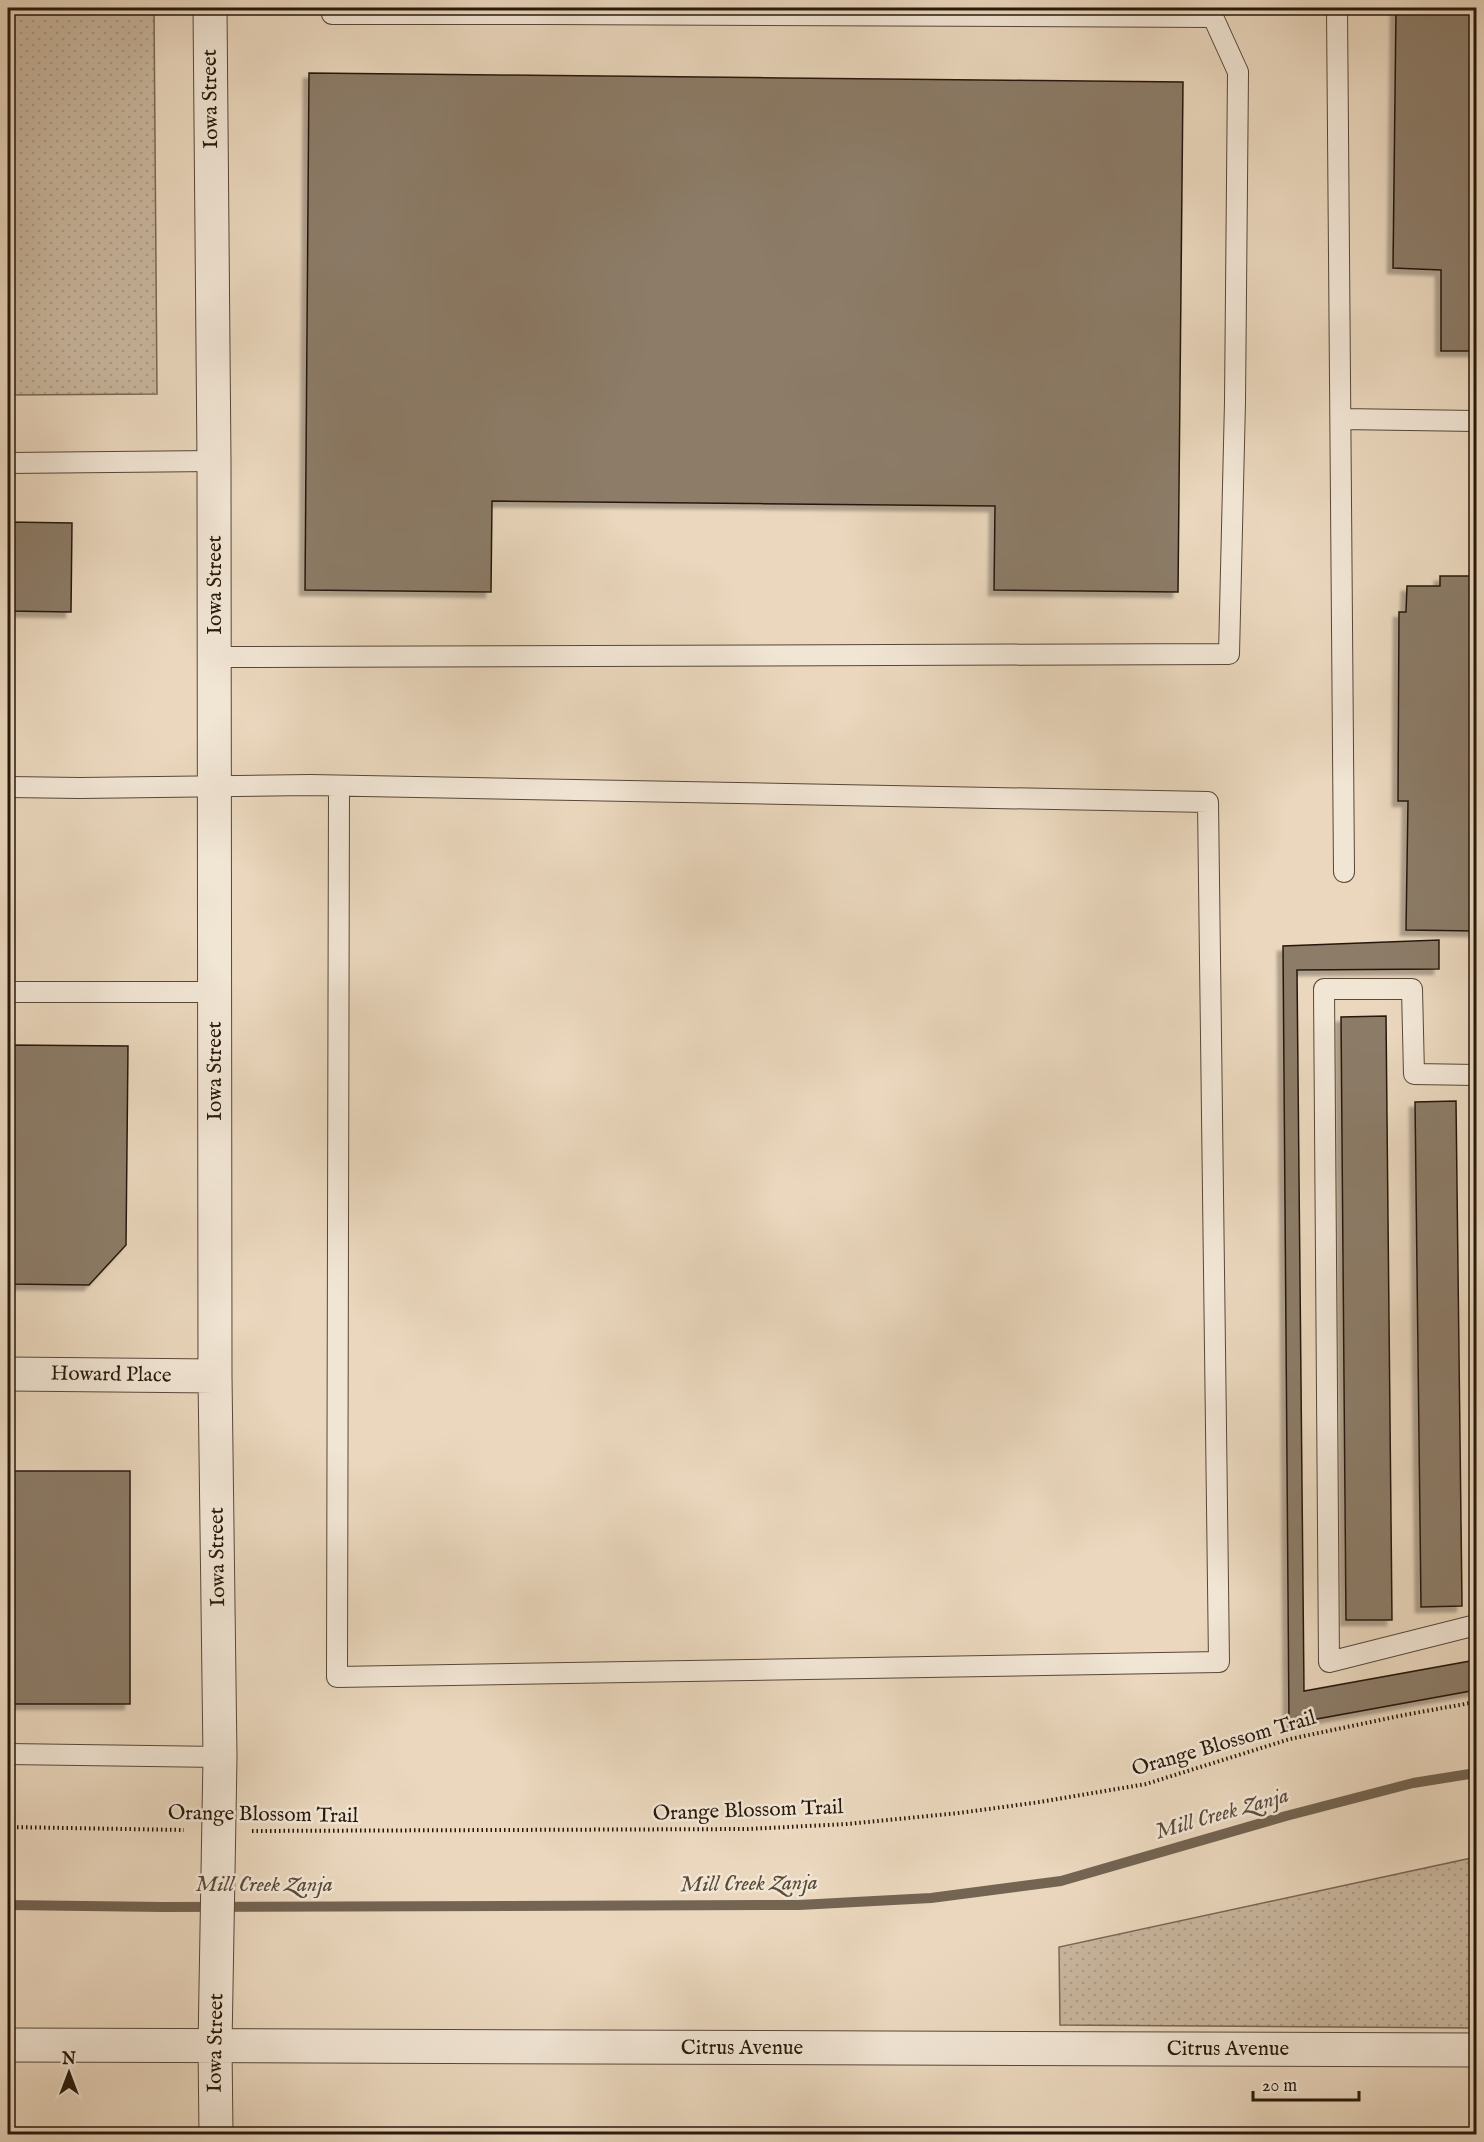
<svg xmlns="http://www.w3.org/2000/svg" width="1484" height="2142" font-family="'IM FELL English',serif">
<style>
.grass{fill:url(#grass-dots);stroke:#786856;stroke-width:1.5}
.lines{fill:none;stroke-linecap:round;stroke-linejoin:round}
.stream{stroke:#746452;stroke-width:10}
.building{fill:#8c7c68;stroke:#27190c;stroke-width:1.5;filter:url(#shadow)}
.service-casing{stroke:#584838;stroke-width:22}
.minor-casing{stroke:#584838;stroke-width:35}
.path{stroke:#27190c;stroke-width:4;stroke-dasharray:1.5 3;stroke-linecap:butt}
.service{stroke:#f1e5d4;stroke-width:20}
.minor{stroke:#f1e5d4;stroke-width:33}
.labels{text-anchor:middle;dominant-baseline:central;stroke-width:5;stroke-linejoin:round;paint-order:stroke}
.street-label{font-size:21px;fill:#27190c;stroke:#f1e5d4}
.water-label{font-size:22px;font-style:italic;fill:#5b4b3b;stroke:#f1e5d4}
</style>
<defs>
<pattern id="grass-dots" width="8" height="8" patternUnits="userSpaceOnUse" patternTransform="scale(1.5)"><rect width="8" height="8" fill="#c9b79f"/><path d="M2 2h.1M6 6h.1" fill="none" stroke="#ad9d88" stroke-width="1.8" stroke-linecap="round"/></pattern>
<filter id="shadow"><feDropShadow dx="-5.5" dy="5.5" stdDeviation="1.5" flood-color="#0004"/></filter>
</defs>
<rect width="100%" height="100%" fill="#ead7bd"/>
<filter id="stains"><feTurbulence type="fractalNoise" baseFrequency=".00333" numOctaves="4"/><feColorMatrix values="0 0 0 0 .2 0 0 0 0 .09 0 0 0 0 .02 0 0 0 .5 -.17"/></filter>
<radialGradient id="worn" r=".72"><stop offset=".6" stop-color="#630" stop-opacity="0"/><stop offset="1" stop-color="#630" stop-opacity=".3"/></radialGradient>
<path class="grass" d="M8,8H154L157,394L8,395Z
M1476,1857V2028L1060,2025L1059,1947Z"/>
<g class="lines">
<path class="stream" d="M8,1905L162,1907L799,1905L931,1898L1061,1881L1286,1816L1413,1783L1476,1773"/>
</g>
<path class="building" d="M1396,8H1476V351H1441V270L1393,268Z
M309,73L1183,82L1178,592L994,590L995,506L492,501L491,592L305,590Z
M8,522L72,523L71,612L8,611Z
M1440,576H1476V931L1406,930L1408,801H1398L1399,612H1406L1407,586H1440Z
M1439,940V969L1297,970L1304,1691L1476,1660V1690L1289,1724L1283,946Z
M1386,1016L1392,1620H1346L1341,1017Z
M8,1045L128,1046L126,1245L89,1285L8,1284Z
M1456,1101L1462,1606L1421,1607L1415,1102Z
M8,1471H130V1704H8Z"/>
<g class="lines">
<g class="service-casing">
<path id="service" d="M550,8V14L1213,17V8
M1337,8L1344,872
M332,14H550
M1342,419L1476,421
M8,463L214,461
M215,657L1229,654L1235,402L1238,72L1213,17
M8,787L80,788L310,785L1208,802L1219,1662L337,1677L339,786
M8,992H215
M1476,1075L1414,1074L1412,989H1324L1329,1662L1476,1625
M8,1754L220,1757"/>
</g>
<g class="minor-casing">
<path id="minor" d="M210,8L214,461L215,1376L220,1757L215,2046L216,2134
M8,1374L215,1376
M8,2045L1476,2050"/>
</g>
<path class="path" d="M8,1827L184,1830
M252,1831L748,1829L847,1824L959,1813L1040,1802L1146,1784L1290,1739L1404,1715L1476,1702"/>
<use href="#service" class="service"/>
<use href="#minor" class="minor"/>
</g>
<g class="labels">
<g class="street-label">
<text transform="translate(211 99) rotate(-91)">Iowa Street</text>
<text transform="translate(215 585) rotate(-90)">Iowa Street</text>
<text transform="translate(215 1071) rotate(-90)">Iowa Street</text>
<text transform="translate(111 1375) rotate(1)">Howard Place</text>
<text transform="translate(218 1557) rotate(-91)">Iowa Street</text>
<text transform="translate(1224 1744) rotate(-16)">Orange Blossom Trail</text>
<text transform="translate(748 1811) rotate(-2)">Orange Blossom Trail</text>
<text transform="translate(263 1815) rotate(1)">Orange Blossom Trail</text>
<text transform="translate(216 2043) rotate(-89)">Iowa Street</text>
<text x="742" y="2048">Citrus Avenue</text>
<text x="1228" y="2049">Citrus Avenue</text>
</g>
<g class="water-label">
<text transform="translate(1222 1814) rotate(-16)">Mill Creek Zanja</text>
<text transform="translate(749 1884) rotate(-1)">Mill Creek Zanja</text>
<text x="264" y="1885">Mill Creek Zanja</text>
</g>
</g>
<rect width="1484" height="2142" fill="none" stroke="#ead7bd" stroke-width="30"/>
<rect x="9" y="9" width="1466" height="2124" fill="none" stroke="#27190c" stroke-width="3"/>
<rect x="15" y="15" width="1454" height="2112" fill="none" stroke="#27190c" stroke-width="1.5"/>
<g transform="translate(69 2073)" stroke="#f1e5d4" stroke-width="4.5" paint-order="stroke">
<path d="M0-4.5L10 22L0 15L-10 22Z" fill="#27190c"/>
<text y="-9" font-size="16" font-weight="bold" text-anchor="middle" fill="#27190c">N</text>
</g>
<path d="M1253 2091v9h106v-9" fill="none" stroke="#27190c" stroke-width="3"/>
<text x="1262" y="2091" font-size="18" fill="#27190c" stroke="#f1e5d4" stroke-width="4.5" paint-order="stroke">20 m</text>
<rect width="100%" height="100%" filter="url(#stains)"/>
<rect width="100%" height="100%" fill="url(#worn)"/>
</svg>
